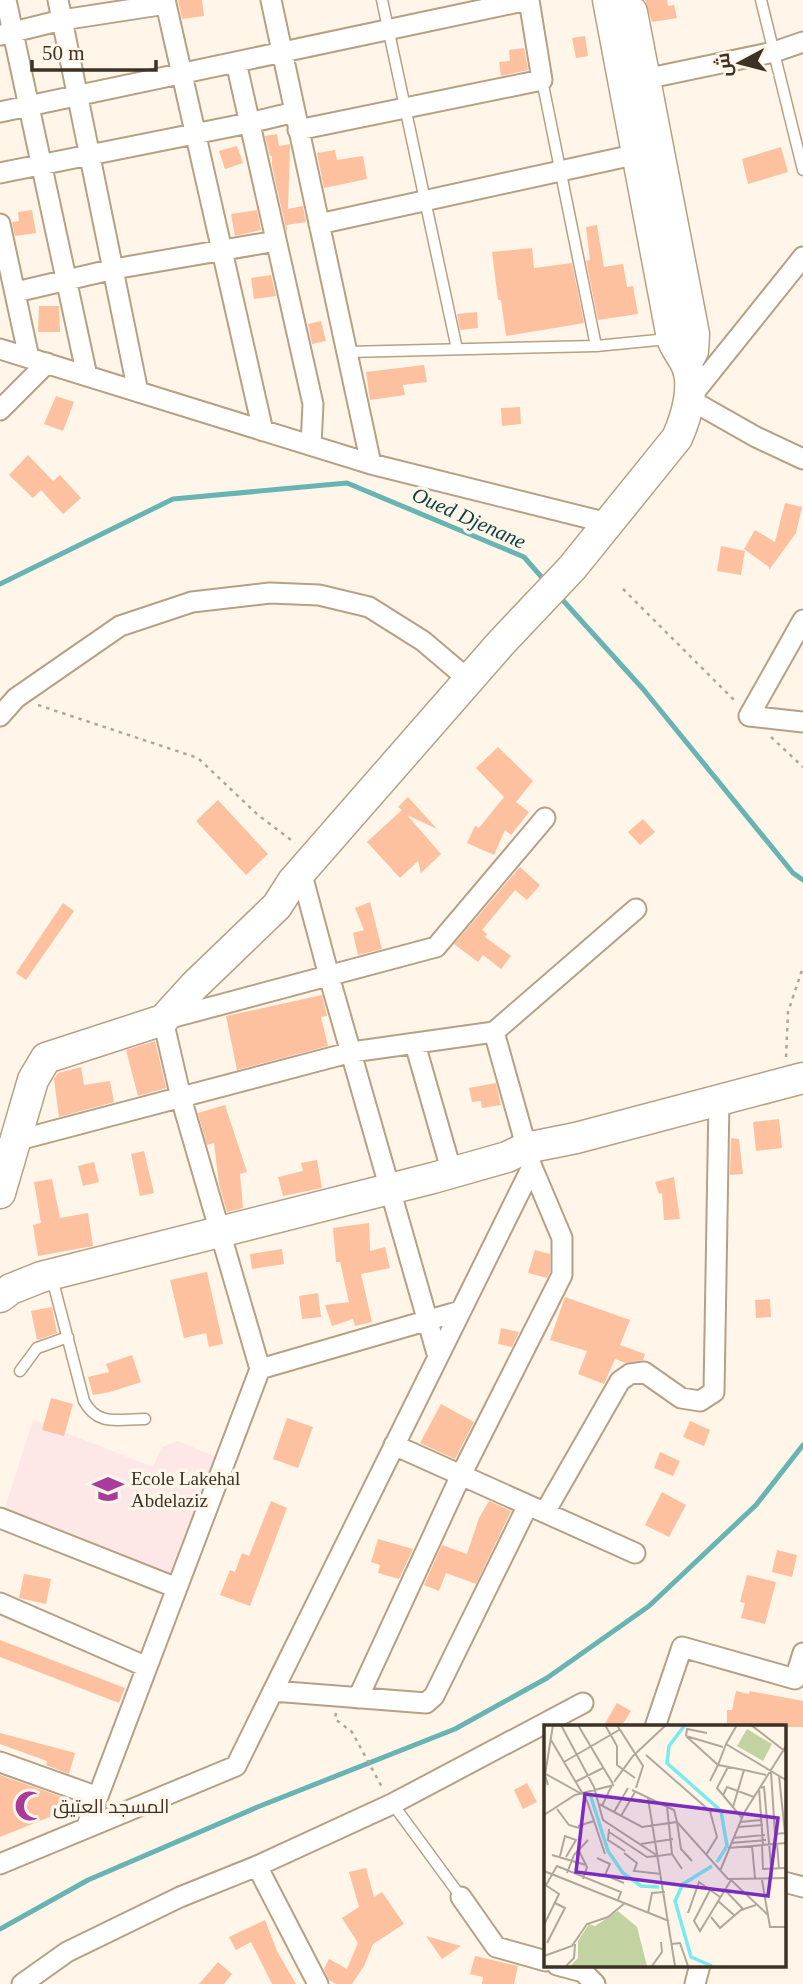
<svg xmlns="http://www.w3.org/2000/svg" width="803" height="1984" font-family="'Times New Roman',Cairo,serif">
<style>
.education{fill:#fde7e7}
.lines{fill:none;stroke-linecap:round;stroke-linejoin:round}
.stream{stroke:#67b4b3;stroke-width:5}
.building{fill:#fdc19f}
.service-casing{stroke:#b7a083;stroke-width:13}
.minor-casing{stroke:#b7a083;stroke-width:23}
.primary-casing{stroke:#b7a083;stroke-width:33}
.path{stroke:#afa599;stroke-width:2.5;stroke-dasharray:3.5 5;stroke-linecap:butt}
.service{stroke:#fff;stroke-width:10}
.minor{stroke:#fff;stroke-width:19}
.primary{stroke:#fff;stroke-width:30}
.labels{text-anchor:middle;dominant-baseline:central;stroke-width:7;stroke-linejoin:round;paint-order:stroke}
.poi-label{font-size:19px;fill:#3c3226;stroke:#fff5e9;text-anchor:start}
.water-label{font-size:21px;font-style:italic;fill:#0c4244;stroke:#fff5e9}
.inset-river{fill:none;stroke:#79ebef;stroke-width:3.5}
.inset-road{fill:none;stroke:#b1a79b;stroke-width:2}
.view{fill:#7b2cbf;fill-opacity:0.15;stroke:#7b2cbf;stroke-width:3.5}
.inset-edge{fill:none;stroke:#3c3226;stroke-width:3.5}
</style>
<rect width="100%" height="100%" fill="#fff5e9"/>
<path class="education" d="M33,1420L153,1467L162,1447L178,1441L219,1458L170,1578L4,1511Z"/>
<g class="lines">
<path class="stream" d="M0,584L173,499L347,483L524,557L545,581
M559,596L643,689L793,873L803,880
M0,1929L88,1880L260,1806L455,1729L547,1678L649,1606L756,1505L803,1445"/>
</g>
<path class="building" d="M178,0H202L204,16L182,19Z
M645,0H667L668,6L674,5L677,18L652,22Z
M585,36L588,56L576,58L572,38Z
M524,48L528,70L501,76L499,62L510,61L509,50Z
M277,134L279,146L290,144V148L288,209L303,206L306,222L287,225V233L272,166V156H270L265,136Z
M237,146L243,163L225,169L219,151Z
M781,147L788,172L748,184L742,159Z
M335,150L337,160L363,156L367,179L324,188L317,153Z
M32,210L36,233L15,236L12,222L19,221L18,212Z
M257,210L261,230L235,236L231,214Z
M597,225L604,267L623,264L627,287L633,286L638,314L598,320L586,261L590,260L586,227Z
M532,248L534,268L572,263L584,323L506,336L501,300H498L492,252Z
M271,275L276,296L254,299L251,278Z
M39,306H59L60,332H38Z
M477,312L478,328L460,330L457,314Z
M321,321L326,341L312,344L308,324Z
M424,365L427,382L403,385L405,395L370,400L366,372Z
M56,396L74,402L63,431L44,424Z
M520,407L521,424L502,426L501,408Z
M28,455L53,481L60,475L81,498L63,514L41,490L33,498L9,475Z
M785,503L802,507L796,533L769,570V567L744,549L755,530L775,542Z
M721,546L745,551L741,575L717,571Z
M498,747L533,781L516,802L529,812L511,835L505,830L494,855L467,843L475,826L479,828L504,797L476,768Z
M408,797L437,829L407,815L441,854L421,873L418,861L400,878L367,842L402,810L398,807Z
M218,800L268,854L246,875L196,821Z
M643,819L655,832L640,845L628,832Z
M520,867L540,885L527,900L515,890L482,930L487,934L485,937L511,956L501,969L483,955L478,962L454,944Z
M370,902L382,949L358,955L353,933L364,930L355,908Z
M63,903L74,911L26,980L16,973Z
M322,995L327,1016L321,1017L328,1046L237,1070L226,1016Z
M155,1041L166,1088L138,1096L126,1050Z
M81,1067L84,1085L110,1081L114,1102L59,1117L54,1079L58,1073Z
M496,1083L501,1105L482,1108L481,1101L472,1102L469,1088Z
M225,1105L247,1172L240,1174L243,1208L227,1212L219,1184L214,1143L207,1145L198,1113Z
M779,1119L782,1148L756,1151L753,1122Z
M731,1138L739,1139L743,1174L730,1175Z
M144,1151L154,1193L140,1196L131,1154Z
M317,1160L322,1188L283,1196L278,1177L303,1171L301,1163Z
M94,1162L99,1182L83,1186L78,1166Z
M674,1177L680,1219L664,1220L662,1193L659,1194L655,1182Z
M52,1179L60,1218L88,1213L93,1246L38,1256L33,1225L41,1223L34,1182Z
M369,1223L370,1251L385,1247L390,1268L361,1274L372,1322L355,1326L353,1319L332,1326L325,1305L349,1302L340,1262H336L333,1228Z
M282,1249L284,1264L252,1269L250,1254Z
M535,1250L550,1254V1272L547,1278L528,1273Z
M207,1272L223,1344L209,1347L206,1333L184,1338L170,1280Z
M318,1293L321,1317L302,1319L299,1296Z
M565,1297L630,1320L620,1345L645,1354L643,1360L626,1363L615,1359L604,1384L578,1374L587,1351L550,1340Z
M770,1299L771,1317L756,1318L755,1300Z
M52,1307L57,1333L37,1340L31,1311Z
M501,1328L519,1332L512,1347L498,1344Z
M132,1355L141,1382L110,1392L93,1395L88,1377L109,1372L106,1364Z
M51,1398L73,1404L64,1436L42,1430Z
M441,1404L474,1422L455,1459L420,1443Z
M287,1418L313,1427L298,1468L273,1459Z
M690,1421L710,1430L704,1446L683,1437Z
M660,1452L680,1461L673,1476L654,1468Z
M662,1492L686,1505L669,1537L645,1525Z
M271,1501L287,1508L250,1606L220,1595L230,1570L235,1572L242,1553L249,1556Z
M489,1501L511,1511L476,1584L446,1573L439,1591L424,1585L442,1545L467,1554L479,1518Z
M378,1539L413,1549L399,1579L378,1573L380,1565L371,1562Z
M777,1550L797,1555L792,1577L772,1572Z
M24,1574L51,1579L46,1604L19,1598Z
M747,1575L776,1582L765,1624L741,1618L745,1603L740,1602Z
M0,1640L125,1688L119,1703L0,1657Z
M736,1691L749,1694L750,1691L803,1701V1727H727V1710H732Z
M617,1703L631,1711L621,1727H603Z
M0,1733L75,1753L69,1774L46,1765L47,1761L0,1744Z
M0,1775L62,1797L57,1814L0,1837Z
M527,1783L537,1802L523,1809L514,1790Z
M366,1868L374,1897L382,1892L404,1924L373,1944L364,1966L352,1984H336L329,1980L324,1969L329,1959L347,1969L358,1943L342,1918L359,1907L349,1872Z
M265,1920L277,1951L296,1984H272L251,1942L236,1950L229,1937Z
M426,1936L461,1946L442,1959Z
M475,1956L518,1966L514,1984H482L483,1977L470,1974Z
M218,1962L232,1974L224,1984H199Z"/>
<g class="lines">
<g class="service-casing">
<path id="service" d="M382,0L457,349
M761,0L803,170
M542,80L596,346
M347,352L596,346L668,339
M52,1278L84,1401C98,1427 118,1419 145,1419
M20,1371L37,1348L68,1337
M392,1803L461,1897"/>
</g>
<g class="minor-casing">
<path id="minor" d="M6,0L87,376
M58,0L138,392
M271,0L371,464
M166,4L263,431
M1,35L62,20L166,4L165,0
M236,62L313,404L311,445
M645,79L774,52L803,42
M0,112L528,0
M298,130L542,80L529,0
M0,173L249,123L295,112
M0,224L29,358
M319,224L638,154
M803,257L689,399L756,437L803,459
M16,292L114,269L276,241
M0,349L371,464L608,523
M0,410L47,363
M803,620L749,716L803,722
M0,716L16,698L120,626L192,602L270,593L319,595L369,607L423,641L469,680
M301,871L329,976L438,1357
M415,1044L452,1173
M15,1141L352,1052L494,1032L636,909
M260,1369L460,1311
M394,1445L635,1553
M545,1512L620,1381L630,1374L644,1372L681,1398L700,1401L714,1392L719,1100
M0,1518L177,1588
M0,1603L147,1667
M273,1691L426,1703L434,1696L528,1505
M358,1698L461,1475L562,1275V1238L532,1167
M655,1727L682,1647L795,1679L803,1653
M0,1762L98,1797
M86,1828L260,1369L181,1098L163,1020L436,947L545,818
M0,1864L236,1766L532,1167L494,1032
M784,1882L803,1887
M461,1897L496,1947L546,1961
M557,1965L583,1972L595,1984
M22,1984L67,1952L180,1897L257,1866
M318,1984L257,1866L392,1804L583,1703
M695,1984L700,1965"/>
</g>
<g class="primary-casing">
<path id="primary" d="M632,12L694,334L693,351L686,364
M0,1193L33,1080L46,1058L163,1020L194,986L277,906L293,881L501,643L572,568L677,438C686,418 697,384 685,362C681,354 675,348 672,338L608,0
M0,1297L11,1289L41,1277L433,1178L507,1157L526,1148L576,1138L803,1078"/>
</g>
<path class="path" d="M623,589L737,703
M38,705L198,758L258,815L295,843
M771,737L803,767
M786,1057L788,1012L803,967
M336,1713L335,1719L352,1732L383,1789"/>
<use href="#service" class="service"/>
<use href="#minor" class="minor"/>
<use href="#primary" class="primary"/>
</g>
<defs>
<g id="school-bare" transform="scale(2.415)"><path d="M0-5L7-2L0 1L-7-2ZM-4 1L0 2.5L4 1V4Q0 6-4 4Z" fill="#a93c9b" stroke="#fff5e9" stroke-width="2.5" paint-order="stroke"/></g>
<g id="mosque-bare" transform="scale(2.415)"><path d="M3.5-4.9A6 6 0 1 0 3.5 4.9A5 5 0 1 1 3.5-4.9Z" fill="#a93c9b" stroke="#fff5e9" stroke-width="2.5" paint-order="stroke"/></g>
</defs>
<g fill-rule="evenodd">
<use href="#school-bare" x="108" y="1489"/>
<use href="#mosque-bare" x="30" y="1806"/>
</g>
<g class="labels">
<g class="poi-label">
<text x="131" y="1478">Ecole Lakehal<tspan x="131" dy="22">Abdelaziz</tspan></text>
<text x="53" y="1806">المسجد العتيق</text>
</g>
<g class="water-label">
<text transform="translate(469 518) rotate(24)">Oued Djenane</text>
</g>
</g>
<g transform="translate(544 1725)">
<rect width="242" height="242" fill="#fff5e9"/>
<path d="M203,4L228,19L219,36L193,21ZM74,186L93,202L103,241H26L34,233V216L45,199L51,201Z" fill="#c2d2a0"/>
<path class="inset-river" d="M141,0L125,21L123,38L177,86L183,121L173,137M46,69L64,126L79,148L97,161L115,162M168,241L147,232L131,176L139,159L168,141"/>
<path class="inset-road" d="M17,0L50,62L59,95L114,131L128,129M34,0L69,59M61,0L73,21V40L91,53M73,0L99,41L92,63M193,0L182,19L242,55M207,0L242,27M142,11L174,40L182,19M142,11L179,22M142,11L143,4L163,8M7,15L43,76L50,96M102,30L166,86L173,112L162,130M20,37L75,5M184,42L173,63L198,93M200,45L222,50M227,47L231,109L242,108M0,48L36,68M235,51L241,108M166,56L174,40L200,45L189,82M31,57L59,43M70,57L89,31L122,0M4,60L1,50L9,0M215,63L220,62L228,152M215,63L219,120M88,65L130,85L133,97L184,154L242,153M179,70L183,62L210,72M104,73L131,241M55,79L98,102L133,97L137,124L148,136M58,81L68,60M123,81L128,129L138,144M13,84L25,100L35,103M70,87L84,63M0,90L31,70L70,60M77,91L91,67M196,97L217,95M34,101L50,96L61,129M194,102L219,100M65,104L64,115L81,126M65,107L103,132L113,131M189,113L221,110M187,118L222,115M97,119L129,114M233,119L235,144M218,120L219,144L242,143M208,121L211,153M184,123L242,118M35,126L43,142L39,154M80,128L93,138L90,146L117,149M8,130L42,140M16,131L21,111L32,115L22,132M53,133L66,139L61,150L80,158M0,146L125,196M176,146L200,88L242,21M23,148L30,130L44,115M218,155L226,202H242M0,159L15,169L0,200M2,160L13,141L77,167L74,175M180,164L200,185M166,165L150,196L156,206L187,155L224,190M174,176L190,190M104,188L108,168L121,167M144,188L155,157L176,172M167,192L176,203L197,185L212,180M3,218L21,183L11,178M128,219L136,218L144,241M0,231L28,221L43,199L64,192L81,178M22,241L30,233L31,219M108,241L118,227L117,217"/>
<path class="view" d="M41,69L234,93L224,171L32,147Z"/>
<rect width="242" height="242" class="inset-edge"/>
</g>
<g transform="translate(740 63) rotate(263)" stroke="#fff5e9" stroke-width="5" paint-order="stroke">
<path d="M0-5L12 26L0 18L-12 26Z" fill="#3c3226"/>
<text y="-10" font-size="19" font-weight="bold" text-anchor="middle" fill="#3c3226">ش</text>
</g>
<path d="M32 60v10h124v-10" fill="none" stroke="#3c3226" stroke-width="3.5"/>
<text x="42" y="60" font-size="21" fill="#3c3226" stroke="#fff5e9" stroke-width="5" paint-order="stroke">50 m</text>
</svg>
